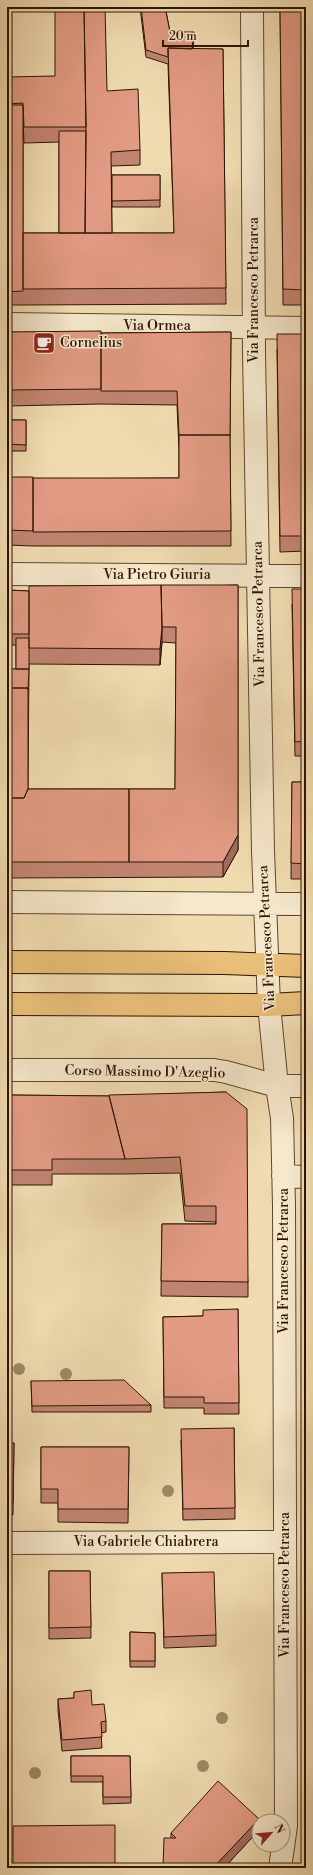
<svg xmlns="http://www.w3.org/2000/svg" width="313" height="1875" font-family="'Libre Bodoni',serif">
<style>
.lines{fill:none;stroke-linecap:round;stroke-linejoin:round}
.minor-casing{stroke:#5f462f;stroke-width:24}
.major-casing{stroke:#2e1404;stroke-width:24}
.minor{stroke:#f6e8cc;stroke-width:22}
.major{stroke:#e8be78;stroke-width:22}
.tree{fill:#9c8b69}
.wall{fill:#c28572;stroke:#2e1404;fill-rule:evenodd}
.shaded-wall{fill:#9e6c5c;stroke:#2e1404}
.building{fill:#e29b84;stroke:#2e1404}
.labels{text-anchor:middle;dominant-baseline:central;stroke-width:3;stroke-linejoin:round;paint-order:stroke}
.street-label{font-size:14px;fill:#2e1404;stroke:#f6e8cc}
.poi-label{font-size:14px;fill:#2e1404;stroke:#f6e8cc;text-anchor:start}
</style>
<rect width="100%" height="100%" fill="#f1dcb1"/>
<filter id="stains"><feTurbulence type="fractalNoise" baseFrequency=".005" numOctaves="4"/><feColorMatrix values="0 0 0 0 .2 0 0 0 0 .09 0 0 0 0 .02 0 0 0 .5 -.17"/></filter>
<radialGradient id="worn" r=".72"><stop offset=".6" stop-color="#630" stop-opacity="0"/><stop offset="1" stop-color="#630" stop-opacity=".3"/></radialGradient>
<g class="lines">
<g class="minor-casing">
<path id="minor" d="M252,7L254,352L263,851L269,1005L277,1086L282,1118L284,1205L286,1826L280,1868
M7,324L306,328
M7,574L306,576
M7,902L306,904
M7,1070H214L226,1072L277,1086H306
M283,1176L306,1177
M7,1543L285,1542"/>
</g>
<g class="major-casing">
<path id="major" d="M7,962L225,963L306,966
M7,1004L269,1005L306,1003"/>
</g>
<use href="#minor" class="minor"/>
<use href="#major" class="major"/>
</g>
<g class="tree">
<circle cx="19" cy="1369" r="6"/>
<circle cx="66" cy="1374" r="6"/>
<circle cx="168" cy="1491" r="6"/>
<circle cx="222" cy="1718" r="6"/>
<circle cx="203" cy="1766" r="6"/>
<circle cx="35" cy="1773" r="6"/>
</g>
<path class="wall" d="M140,7H228V10L166,11L170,32L194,38L193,49H223L226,304L23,305H7V77L107,91L140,150V165L111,166L112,233H174L168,64L146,57ZM23,119L24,143L59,142V233H23Z
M280,7H306V305H283Z
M112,175H160V207H112Z
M7,332L101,333L231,332L230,444L231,546H33L7,545V477L33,479L179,478V450L177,405L101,404L7,406Z
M306,334V551L280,552L277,349Z
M7,420H26V451H7Z
M238,585V850L223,877L7,878V669H16V645H7V590L29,591ZM162,642L176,643L175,789H28L29,664L160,665Z
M306,589V756H295L292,604Z
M292,782H306V879H291Z
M226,1092L248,1282V1297L161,1296L162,1224H216V1222L185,1221L180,1173L125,1174H52V1185H7V1095L109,1096Z
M238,1309L239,1414H204V1408H164L163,1317L203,1316Z
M31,1381L151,1405V1412H32Z
M234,1428L235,1519L183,1520L181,1440Z
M7,1443H14L13,1515H7Z
M41,1447H129L128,1523L58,1522V1503H41Z
M49,1571H90L91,1638L49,1639Z
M162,1573L216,1635V1646L164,1648Z
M130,1632L155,1633V1667H130Z
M74,1692L92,1705L106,1721V1732L101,1733L102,1748L62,1751L58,1710V1699L74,1698Z
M71,1756H130L131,1803L103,1804V1782H71Z
M259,1830L224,1868H163L171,1838V1833Z"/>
<path class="shaded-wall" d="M194,32V38L191,65V59Z
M162,627V642L160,665V649Z
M238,835V850L223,877V862Z
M259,1819V1830L224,1868H213Z"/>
<path class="building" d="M55,7H84L86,127H24L23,103L7,104V77L55,76Z
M84,7H105L107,91L138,89L140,150L111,152L112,233H85L86,127Z
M141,7H165L170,32H194L192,49L168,48V57L146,50Z
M280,7H306V290L283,289Z
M168,48L223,49L226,288L23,289V233H174Z
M7,105H23V291L7,292Z
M59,131H86L85,233H59Z
M112,175H160V200L112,201Z
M101,331V389L7,390V332Z
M231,332L230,436V435H179V436L177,391H101V333Z
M277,334H306V536H280Z
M7,420H26V445L7,444Z
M179,435H230L231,531L33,532V478H179Z
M7,477H33V531L7,530Z
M161,585H238V835L223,862H129V789H175L176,627H162Z
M161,585L162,627L160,649L29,648V586Z
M292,589H306V741L295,742Z
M7,590L29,591V634H7Z
M16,638H29V669H16Z
M7,669H29L28,690V688H7Z
M7,688H28V789L24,798H7Z
M292,782H306V864L291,863Z
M28,789H129V862H7V798H24Z
M226,1092L247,1109L248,1282L161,1281L162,1224H216V1206H185L180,1157L125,1159L109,1095Z
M7,1095L109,1096L125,1159H52V1170H7Z
M238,1309L239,1403H204V1397H164L163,1317L203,1316V1310Z
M124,1380L151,1405L32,1406L31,1381Z
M234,1428L235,1508L183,1509L181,1429Z
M7,1443H14L13,1502H7Z
M41,1447H129L128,1509H58V1489H41Z
M49,1571H90L91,1627L49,1628Z
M214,1572L216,1635L164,1637L162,1573Z
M130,1632L155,1633V1661H130Z
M91,1690L92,1705L104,1704L106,1721L101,1722L102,1737L62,1740L58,1699L74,1698V1692Z
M71,1756H130L131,1797H103V1776H71Z
M218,1781L259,1819L213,1868H163L164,1838H176L171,1833Z
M115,1825V1868H13V1826Z"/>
<defs>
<g id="cafe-square" transform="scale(1.15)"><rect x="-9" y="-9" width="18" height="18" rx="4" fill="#8f2418" stroke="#f6e8cc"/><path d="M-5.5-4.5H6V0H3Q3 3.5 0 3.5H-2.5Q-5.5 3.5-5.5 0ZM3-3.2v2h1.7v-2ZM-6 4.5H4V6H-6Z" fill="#fff"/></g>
</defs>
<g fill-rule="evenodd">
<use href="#cafe-square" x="44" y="343"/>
</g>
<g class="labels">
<g class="street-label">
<text transform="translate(254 290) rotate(-90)">Via Francesco Petrarca</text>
<text x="157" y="326">Via Ormea</text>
<text x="157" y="575">Via Pietro Giuria</text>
<text transform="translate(259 614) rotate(-91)">Via Francesco Petrarca</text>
<text transform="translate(267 938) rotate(-93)">Via Francesco Petrarca</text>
<text transform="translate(145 1072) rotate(1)">Corso Massimo D'Azeglio</text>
<text transform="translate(284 1261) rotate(-90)">Via Francesco Petrarca</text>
<text x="146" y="1542">Via Gabriele Chiabrera</text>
<text transform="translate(285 1585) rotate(-90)">Via Francesco Petrarca</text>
</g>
<g class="poi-label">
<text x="60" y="343">Cornelius</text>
</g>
</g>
<rect width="313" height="1875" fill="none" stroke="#f1dcb1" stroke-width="24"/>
<rect x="8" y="8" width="297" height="1859" fill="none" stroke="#2e1404" stroke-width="2"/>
<rect x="12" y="12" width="289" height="1851" fill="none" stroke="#2e1404"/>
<g transform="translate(271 1833) rotate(63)"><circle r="19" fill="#f6e8cc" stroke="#a6937c"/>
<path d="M0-3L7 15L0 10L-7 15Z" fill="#8f2418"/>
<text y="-6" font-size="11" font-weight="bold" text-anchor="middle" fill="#2e1404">N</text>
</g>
<path d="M163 40v6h85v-6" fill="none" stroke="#2e1404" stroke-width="2"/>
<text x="169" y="40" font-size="12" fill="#2e1404" stroke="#f6e8cc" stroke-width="3" paint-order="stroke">20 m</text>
<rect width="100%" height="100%" filter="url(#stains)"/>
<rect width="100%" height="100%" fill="url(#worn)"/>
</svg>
